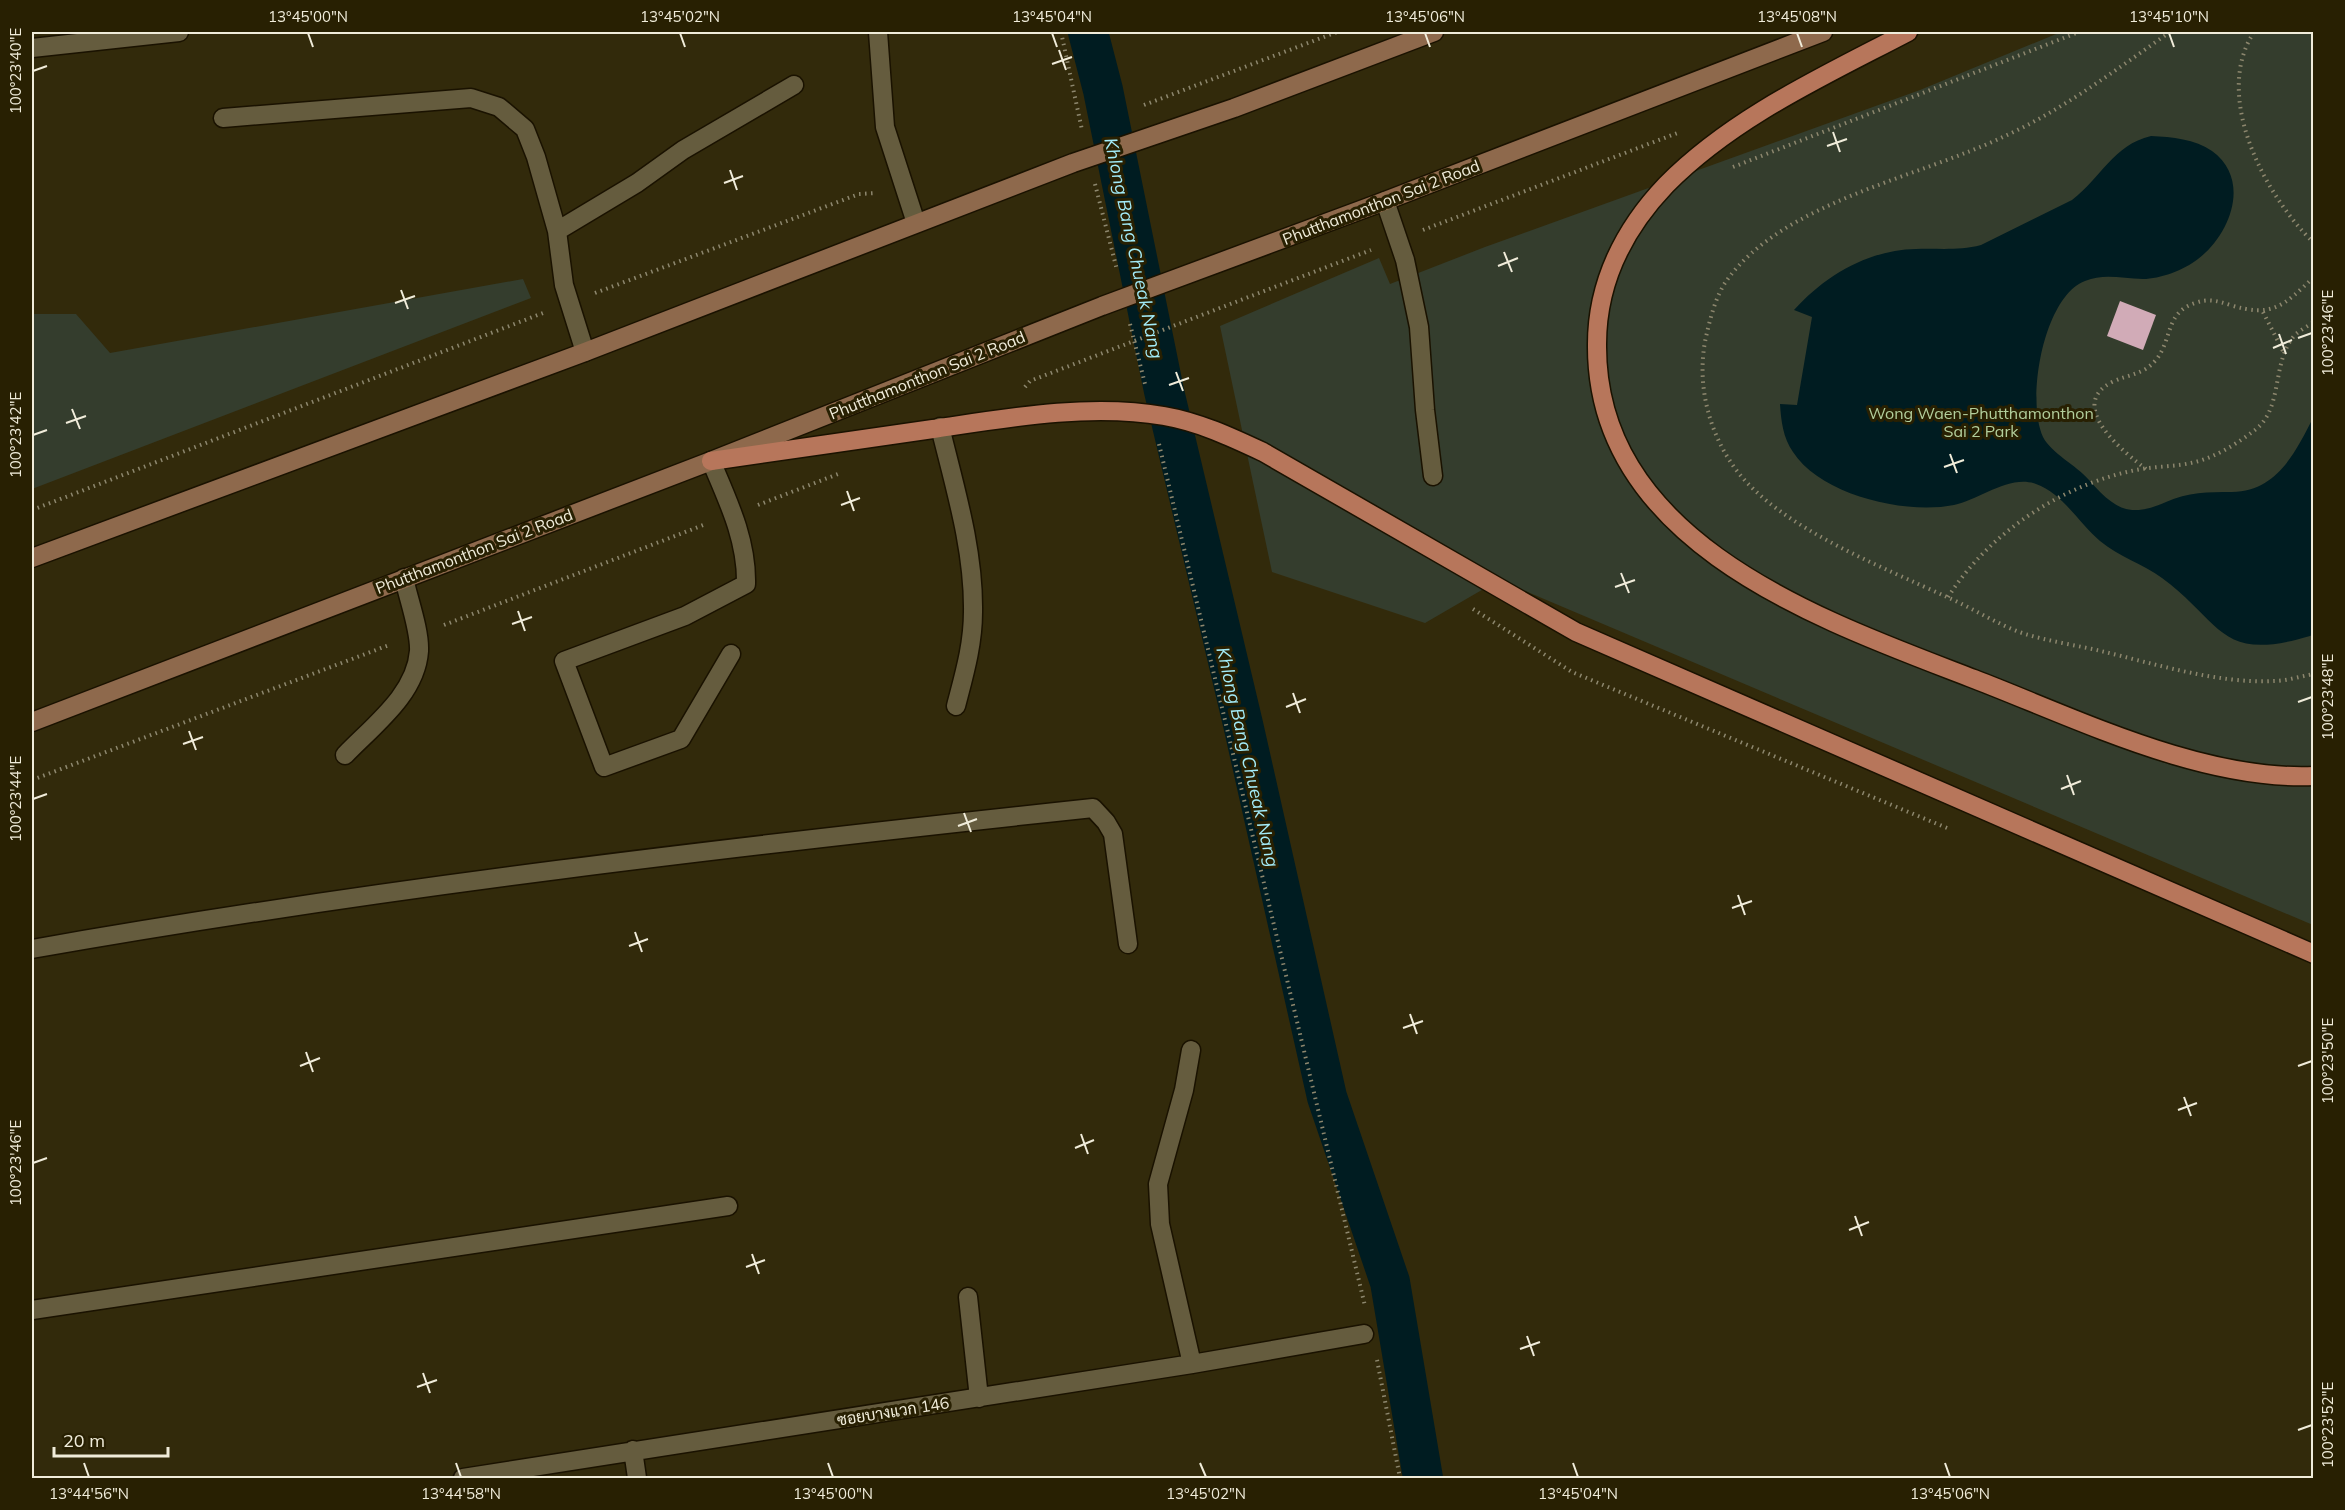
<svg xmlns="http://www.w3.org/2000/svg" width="2345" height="1510" font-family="Mulish,Sarabun,sans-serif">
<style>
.green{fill:#343d2d}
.water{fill:#001c21}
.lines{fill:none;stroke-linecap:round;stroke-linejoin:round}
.canal{stroke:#001c21;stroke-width:40}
.building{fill:#d1abb7}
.service-casing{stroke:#1a1200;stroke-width:21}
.minor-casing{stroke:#1a1200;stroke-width:21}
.secondary-casing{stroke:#1a1200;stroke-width:21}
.primary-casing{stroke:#1a1200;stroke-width:21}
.path{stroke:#8d876e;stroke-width:4;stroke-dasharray:1.5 4.5;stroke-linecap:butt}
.service{stroke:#655c3e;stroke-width:18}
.minor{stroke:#655c3e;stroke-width:18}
.secondary{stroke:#8e694c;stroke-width:18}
.primary{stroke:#b7765b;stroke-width:18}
.ticks{fill:none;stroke:#f0ecda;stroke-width:2}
.labels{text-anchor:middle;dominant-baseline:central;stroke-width:6;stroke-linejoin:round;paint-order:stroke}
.street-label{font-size:16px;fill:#f0ecda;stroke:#282002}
.park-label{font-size:16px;fill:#b2ce9c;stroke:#282002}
.water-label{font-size:18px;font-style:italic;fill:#a3ecf9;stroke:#282002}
.neatline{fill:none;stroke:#f0ecda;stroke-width:2}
.ticks-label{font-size:15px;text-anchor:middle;fill:#f0ecda}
</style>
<rect width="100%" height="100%" fill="#322a0b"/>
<path class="green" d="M2061,32H2313V925L1499,580L1425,623L1272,572L1220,326L1379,258L1390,284L1485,247L1920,90Z
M523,279L531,298L32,489V314H76L110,353Z"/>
<path class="water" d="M2151,136C2172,137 2195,139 2212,151C2252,180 2230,235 2198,259C2184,270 2160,279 2143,279C2122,279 2105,273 2085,281C2043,297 2026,401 2043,437C2051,453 2076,465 2089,480C2114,508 2128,519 2166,502C2188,492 2208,492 2232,492C2277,491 2295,453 2313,418L2314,634L2310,636C2219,663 2224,624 2162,578C2143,564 2119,557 2100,541C2079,523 2062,493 2036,484C2010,474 1979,500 1954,505C1905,515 1821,495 1793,452C1783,438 1781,420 1780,404L1797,405L1812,317L1794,310C1826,275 1868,250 1916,249C1938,248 1958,251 1981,245L2072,200C2101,178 2113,145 2151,136Z"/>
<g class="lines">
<path class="canal" d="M1088,32L1103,90L1164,391L1243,724L1327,1097L1390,1282L1423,1478"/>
</g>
<path class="building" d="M2120,301L2156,315L2143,350L2107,336Z"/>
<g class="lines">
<g class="service-casing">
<path id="service" d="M223,118L471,98L499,107L525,129L536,157L557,231L564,285L585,352
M1385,201L1405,260L1419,327L1425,410L1433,476
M557,231L637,183L683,150L794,85
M711,461C728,501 747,540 746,584L685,616L564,661L604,767L681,739L731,654
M345,755C374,725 416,694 419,651C420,630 408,598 404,578"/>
</g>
<g class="minor-casing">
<path id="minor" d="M878,32L885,127L916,223
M32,48L179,32
M940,427C955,488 974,550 973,612C973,645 964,675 956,706
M32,949C383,887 738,846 1093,808L1106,822L1113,834L1128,944
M1191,1050L1184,1090L1158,1184L1160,1224L1192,1364
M968,1297L979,1398
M32,1310L728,1206
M633,1450L637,1478
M463,1478L1192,1364L1364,1334"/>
</g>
<g class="secondary-casing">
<path id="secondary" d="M32,558L585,352L1073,163L1234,108L1434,32
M32,722L711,461L1102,306L1385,201L1823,32"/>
</g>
<g class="primary-casing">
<path id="primary" d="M1908,32C1824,76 1733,117 1666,185C1624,229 1597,283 1597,344C1595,543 1821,620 1974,679C2078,719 2202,781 2314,776
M711,461C785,450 859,440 933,429C1006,418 1090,403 1164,416C1199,422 1231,437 1263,452L1576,632L2314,954"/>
</g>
<path class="path" d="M1061,32L1082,130
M2170,32C2117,69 2064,109 2005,136C1920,177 1783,202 1727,280C1716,295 1710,319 1706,337C1696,382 1708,433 1737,471C1782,529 1883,567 1949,598C1974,609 1997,624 2022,633C2047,641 2075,645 2101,651C2155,664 2219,684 2274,681C2287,681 2301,676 2314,674
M2254,32C2212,96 2265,196 2314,243
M1144,105L1337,32
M1733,167L2079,32
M1095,184L1117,270
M1423,230L1680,132
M595,293L859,194L876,193
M2263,312L2284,353
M1130,324L1145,384
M1025,387L1030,381L1371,250
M1159,444L1365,1306
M2146,469C2125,453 2065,406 2112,382C2129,374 2143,375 2156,360C2173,338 2165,313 2195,303C2208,298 2218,301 2230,305C2273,318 2283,306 2314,277
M758,505L838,474
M32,510L543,313
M1948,597C1989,533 2061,485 2136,470C2155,466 2176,467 2195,462C2216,457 2238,443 2255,430C2284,408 2271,361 2295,335C2300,330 2308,326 2314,322
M1473,609L1572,672L1947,828
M444,625L706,524
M32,780L389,645
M1377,1360L1400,1478"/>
<use href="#service" class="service"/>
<use href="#minor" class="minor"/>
<use href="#secondary" class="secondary"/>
<use href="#primary" class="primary"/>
</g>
<path class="ticks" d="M308,33L313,47M680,33L685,47M1052,33L1057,47M1425,33L1430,47M1797,33L1802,47M2169,33L2174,47M1059,50L1066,70M1052,64L1072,57M33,71L47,66M1833,132L1840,152M1827,146L1847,139M730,170L737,190M724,183L743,176M1504,252L1512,272M1498,266L1518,258M401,290L408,309M395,303L415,296M2279,334L2286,354M2298,338L2312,333M2273,348L2292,340M1176,372L1183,391M1169,385L1189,378M72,409L80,429M66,423L86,416M33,435L47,430M1950,454L1957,473M1944,467L1964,460M847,491L854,511M841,505L860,498M1621,573L1629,593M1615,587L1635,580M518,611L525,631M512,624L532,617M1293,693L1300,713M2298,702L2312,697M1286,707L1306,699M189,731L196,750M183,744L203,737M2067,775L2074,795M2061,789L2081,781M33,799L47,794M964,813L971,832M958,826L977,819M1738,895L1745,915M1732,908L1752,901M635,932L642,952M629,946L648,939M1410,1014L1417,1034M1403,1028L1423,1021M306,1052L313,1072M300,1066L320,1058M2298,1066L2312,1061M2184,1097L2191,1116M2178,1110L2197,1103M1081,1134L1088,1154M1075,1148L1094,1140M33,1163L47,1158M1855,1216L1862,1236M1849,1230L1869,1222M752,1254L759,1274M746,1267L765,1260M1527,1336L1534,1356M1520,1349L1540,1342M423,1373L430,1393M417,1387L437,1380M2298,1430L2312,1425M84,1463L89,1477M456,1463L461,1477M828,1463L833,1477M1200,1463L1206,1477M1573,1463L1578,1477M1945,1463L1950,1477"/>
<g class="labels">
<g class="street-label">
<text transform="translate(1381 202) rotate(-21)">Phutthamonthon Sai 2 Road</text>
<text transform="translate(927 375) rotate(-22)">Phutthamonthon Sai 2 Road</text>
<text transform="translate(474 551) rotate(-21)">Phutthamonthon Sai 2 Road</text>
<text transform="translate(893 1411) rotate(-9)">ซอยบางแวก 146</text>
</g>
<g class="park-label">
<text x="1981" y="413">Wong Waen-Phutthamonthon<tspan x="1981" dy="18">Sai 2 Park</tspan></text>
</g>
<g class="water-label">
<text transform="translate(1134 248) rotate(78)">Khlong Bang Chueak Nang</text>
<text transform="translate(1248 757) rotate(77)">Khlong Bang Chueak Nang</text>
</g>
</g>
<rect width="2345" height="1510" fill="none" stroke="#282002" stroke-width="66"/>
<path d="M54 1447v9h114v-9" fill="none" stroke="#f0ecda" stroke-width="3"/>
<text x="63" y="1447" font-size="18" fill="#f0ecda" stroke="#282002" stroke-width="4.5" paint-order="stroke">20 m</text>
<rect x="33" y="33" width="2279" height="1444" class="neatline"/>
<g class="ticks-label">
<text x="308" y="22">13°45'00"N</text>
<text x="680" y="22">13°45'02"N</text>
<text x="1052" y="22">13°45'04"N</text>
<text x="1425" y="22">13°45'06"N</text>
<text x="1797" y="22">13°45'08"N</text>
<text x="2169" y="22">13°45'10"N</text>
<text transform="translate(16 71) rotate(-90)" y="5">100°23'40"E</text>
<text transform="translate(2328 333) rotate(-90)" y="5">100°23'46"E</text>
<text transform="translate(16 435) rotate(-90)" y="5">100°23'42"E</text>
<text transform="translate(2328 697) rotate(-90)" y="5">100°23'48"E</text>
<text transform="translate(16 799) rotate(-90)" y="5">100°23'44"E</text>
<text transform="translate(2328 1061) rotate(-90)" y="5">100°23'50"E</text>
<text transform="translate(16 1163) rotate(-90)" y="5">100°23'46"E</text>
<text transform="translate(2328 1425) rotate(-90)" y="5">100°23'52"E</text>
<text x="89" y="1499">13°44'56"N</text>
<text x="461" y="1499">13°44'58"N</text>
<text x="833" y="1499">13°45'00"N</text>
<text x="1206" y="1499">13°45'02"N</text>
<text x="1578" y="1499">13°45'04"N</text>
<text x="1950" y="1499">13°45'06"N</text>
</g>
</svg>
